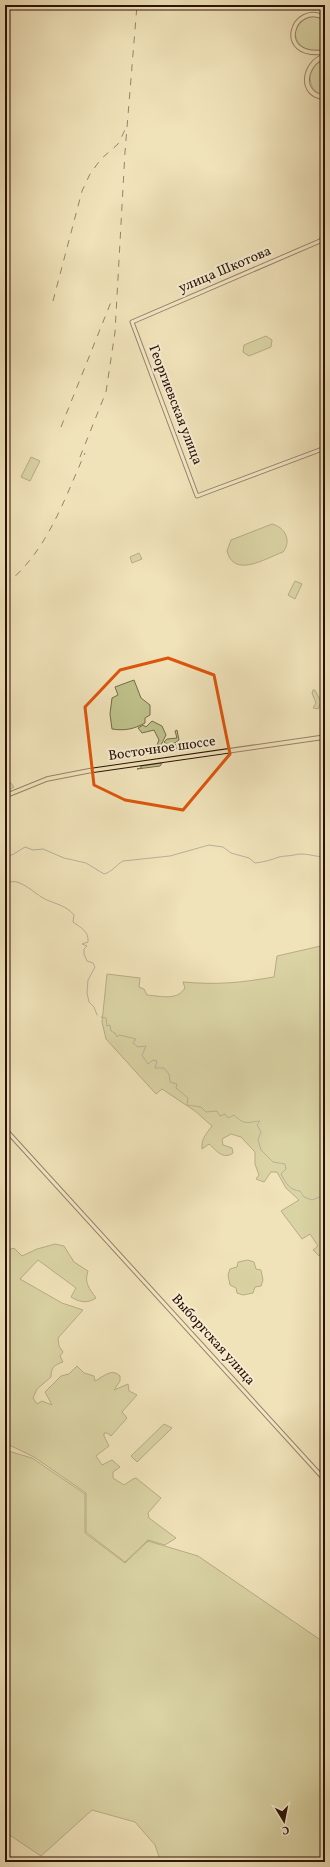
<svg xmlns="http://www.w3.org/2000/svg" width="330" height="1867" font-family="Vollkorn,serif">
<style>
.green{fill:#bfc28b;stroke:#746a48}
.lines{fill:none;stroke-linecap:round;stroke-linejoin:round}
.stream{stroke:#707872;stroke-width:1}
.secondary-casing{stroke:#2a1105;stroke-width:5}
.primary-casing{stroke:#2a1105;stroke-width:5.5}
.highway-casing{stroke:#2a1105;stroke-width:6}
.secondary{stroke:#f5ecd2;stroke-width:3}
.primary{stroke:#f0e2b9;stroke-width:3.5}
.highway{stroke:#f0e2b9;stroke-width:4}
.rail{stroke:#2a1105;stroke-width:1;stroke-dasharray:7 7;stroke-linecap:butt}
.marked{fill:none;stroke:#de550c;stroke-width:3;stroke-linejoin:round}
.labels{text-anchor:middle;dominant-baseline:central;stroke-width:4;stroke-linejoin:round;paint-order:stroke}
.street-label{font-size:14px;fill:#2a1105;stroke:#f5ecd2}
</style>
<rect width="100%" height="100%" fill="#f0e2b9"/>
<filter id="stains"><feTurbulence type="fractalNoise" baseFrequency=".005" numOctaves="4"/><feColorMatrix values="0 0 0 0 .2 0 0 0 0 .09 0 0 0 0 .02 0 0 0 .5 -.17"/></filter>
<radialGradient id="worn" r=".72"><stop offset=".6" stop-color="#630" stop-opacity="0"/><stop offset="1" stop-color="#630" stop-opacity=".3"/></radialGradient>
<path class="green" d="M315,16L325,21V49C310,53 298,49 295,33L299,22L307,18Z
M325,59V95C314,94 310,86 310,75L315,65Z
M266,336L272,340L271,347L249,356L243,352L244,345Z
M31,457L40,461L30,481L21,477Z
M272,524C285,527 292,541 283,552C266,558 234,579 227,551L231,540Z
M139,553L142,559L132,563L130,557Z
M295,581L302,584L295,599L288,595Z
M134,680L141,698L150,705V715L145,718V723C134,729 125,731 112,729L110,714L112,698L118,695L115,687Z
M313,690H315L321,702L318,709L313,708L316,703L312,693Z
M152,721L162,726L166,735L161,745H157L159,740L154,730L142,733L138,728L143,725L146,727Z
M177,730L179,740L172,745L179,744L182,747H186L185,750L172,748L164,742L167,739L177,738L175,731Z
M162,763L160,766L137,769L141,768V766Z
M5,776L14,787L5,792Z
M325,945V1252L319,1256L313,1250L318,1246L310,1234L302,1239L281,1211L299,1200L286,1188L277,1172H271L264,1182L256,1179L259,1175L255,1164V1152L241,1137L231,1134L222,1139L223,1145L232,1148L233,1153C223,1160 217,1151 209,1144L202,1149C201,1139 206,1134 212,1126L195,1111L162,1089L156,1094L106,1039L102,1022L107,974L140,978L139,987L144,989L147,995C161,996 177,1001 185,988L183,982C218,985 239,983 274,977L277,956Z
M55,1244L64,1246L74,1262L88,1271C84,1283 89,1288 96,1298C87,1304 79,1302 71,1297L76,1288L38,1260L20,1279L62,1303L83,1310L58,1338L59,1346L63,1352L60,1356L63,1362C54,1365 51,1368 51,1377L37,1389L33,1398L37,1404L42,1401L52,1405L45,1392L61,1376L69,1374L77,1366L84,1373L94,1376L95,1381C104,1376 112,1368 120,1376V1381L114,1390L128,1384L129,1391L137,1395L122,1412L127,1418L111,1436L107,1433H104V1436L109,1446L96,1456L102,1465L112,1460L120,1467L113,1472V1478L124,1485L133,1479L136,1478L161,1498L148,1513L149,1518L176,1538L165,1545L148,1540L125,1562L86,1532V1493L34,1457L5,1443V1251L14,1248L22,1256L37,1249Z
M248,1260L254,1262L256,1269L261,1270L263,1280L261,1286L255,1287L253,1293L243,1295L237,1293L236,1288L230,1285L228,1275L230,1269L237,1267L238,1262Z
M164,1424L172,1428L137,1462L131,1456Z
M5,1450L32,1458L85,1494V1533L125,1563L148,1541L198,1556L325,1643V1862H161L155,1845L135,1822L92,1810L41,1856L5,1832Z"/>
<g class="lines">
<path class="stream" d="M5,855H12L25,847L33,850L43,849L64,858L86,863L104,874C112,872 116,865 123,861L170,856L209,845L223,847L231,853L249,858L255,863C264,862 271,860 279,857C283,856 289,856 294,855C304,852 315,857 325,857
M5,883C9,882 13,881 17,882C29,886 36,895 47,900C56,904 67,906 74,915L73,922C81,928 89,931 88,942L82,944L87,946L84,949V954L87,961L93,963L95,967L88,980L87,993L89,1002L94,1007L97,1015
M101,1017L106,1018L107,1026L110,1025L111,1031L115,1033L117,1037L119,1035L136,1039L133,1043L138,1047L146,1046L142,1055L148,1064L153,1060L157,1061L155,1068H164L169,1074L170,1082L177,1084L176,1088L188,1098L187,1105L201,1107L206,1112L217,1111L220,1116L225,1114L228,1118L234,1115C245,1126 248,1122 260,1121L257,1125L261,1132L258,1140L261,1150L273,1162L285,1164L286,1169L281,1174C286,1183 289,1190 300,1191L304,1197L312,1200L325,1195"/>
<g class="secondary-casing">
<path id="secondary" d="M325,236L320,241L132,322L197,496L325,448
M5,1129L325,1480"/>
</g>
<g class="primary-casing">
<path id="primary" d="M325,18C293,0 273,59 325,52
M5,796L47,779L88,771L325,737"/>
</g>
<g class="highway-casing">
<path id="highway" d="M325,56C303,63 299,96 325,97"/>
</g>
<use href="#secondary" class="secondary"/>
<use href="#primary" class="primary"/>
<use href="#highway" class="highway"/>
<path class="rail" d="M53,301L82,191L90,174L101,159L118,144L125,130
M61,427L113,297
M80,457L106,392L115,332L125,152L137,5
M5,585C47,552 64,500 85,453"/>
</g>
<path d="M0 0H330V1867H0ZM168,658L214,675L230,754L183,810L125,800L94,785L85,707L120,670Z" fill="#f0e2b9" fill-opacity=".55" fill-rule="evenodd"/>
<path class="marked" d="M168,658L214,675L230,754L183,810L125,800L94,785L85,707L120,670Z"/>
<g class="labels">
<g class="street-label">
<text transform="translate(225 270) rotate(-23)">улица Шкотова</text>
<text transform="translate(175 405) rotate(69)">Георгиевская улица</text>
<text transform="translate(162 749) rotate(-8)">Восточное шоссе</text>
<text transform="translate(213 1340) rotate(48)">Выборгская улица</text>
</g>
</g>
<rect width="330" height="1867" fill="none" stroke="#f0e2b9" stroke-width="20"/>
<rect x="6" y="6" width="318" height="1855" fill="none" stroke="#2a1105" stroke-width="2"/>
<rect x="10" y="10" width="310" height="1847" fill="none" stroke="#2a1105"/>
<g transform="translate(284 1821) rotate(170)" stroke="#f5ecd2" stroke-width="3" paint-order="stroke">
<path d="M0-3L7 15L0 10L-7 15Z" fill="#2a1105"/>
<text y="-6" font-size="11" font-weight="bold" text-anchor="middle" fill="#2a1105">С</text>
</g>
<rect width="100%" height="100%" filter="url(#stains)"/>
<rect width="100%" height="100%" fill="url(#worn)"/>
</svg>
